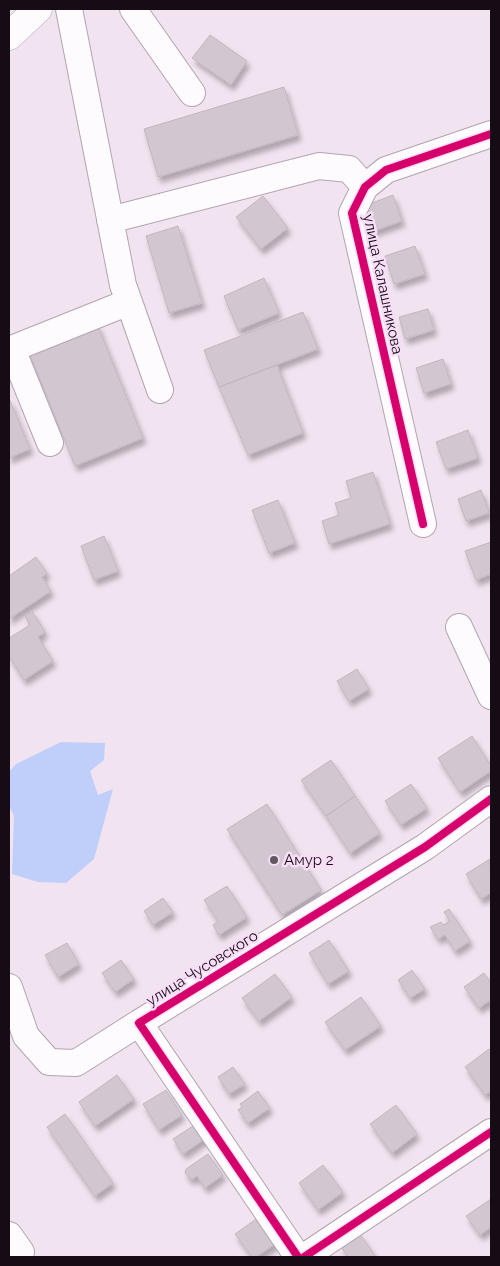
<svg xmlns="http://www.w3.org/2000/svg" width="500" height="1266" font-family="Raleway,sans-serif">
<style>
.water{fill:#c0cffa}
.building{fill:#d2c6d1;stroke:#c2b7c1;filter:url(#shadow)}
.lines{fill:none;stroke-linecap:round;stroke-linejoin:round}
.minor-casing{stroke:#b1a5b0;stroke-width:28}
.major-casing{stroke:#b1a5b0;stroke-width:29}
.minor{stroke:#fdfbfd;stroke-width:26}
.major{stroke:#fdfbfd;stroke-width:28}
.cycleway-casing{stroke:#f7ddf6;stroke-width:11}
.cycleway{stroke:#d6006c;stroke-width:8}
.poi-dot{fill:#625762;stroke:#f7ddf6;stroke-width:2}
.labels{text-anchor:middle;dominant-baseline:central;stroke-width:5;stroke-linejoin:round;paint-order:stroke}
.street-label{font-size:15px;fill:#150c15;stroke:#f7ddf6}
.poi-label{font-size:15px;fill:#150c15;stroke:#f7ddf6;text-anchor:start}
</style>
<defs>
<filter id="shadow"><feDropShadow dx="3" dy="5.5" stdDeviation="2.5" flood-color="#0004"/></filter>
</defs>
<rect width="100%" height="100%" fill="#f1e3f0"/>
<path class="water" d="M61,742L105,743L104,760L90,771L98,795L113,789L94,859L66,883L38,882L12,874L14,816L9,805V772L16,764Z"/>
<path class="building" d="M210,35L247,61L231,85L192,58Z
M284,87L298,135L158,177L144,129Z
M393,195L402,221L368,233L359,208Z
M263,196L288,228L261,249L236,217Z
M178,226L202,303L169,313L146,236Z
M415,246L425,274L394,284L385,256Z
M264,278L279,313L238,330L224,296Z
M428,309L434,330L405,339L399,317Z
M303,312L318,349L219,387L204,350Z
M97,324L143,438L75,466L29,352Z
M443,359L451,384L424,393L416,368Z
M277,365L303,433L248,455L219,387Z
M9,398L30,449L9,458Z
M468,430L478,458L446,469L436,442Z
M373,472L390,524L329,544L322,521L339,515L335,503L351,498L346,481Z
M481,490L489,513L466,521L458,499Z
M278,500L295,543L269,553L252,510Z
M104,536L118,571L94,580L81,546Z
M491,542V574L476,580L465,551Z
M36,557L47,573L42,577L51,591L9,619V576Z
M32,611L45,632L38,637L53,661L24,680L9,656V638L30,625L25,616Z
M357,669L369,689L349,701L337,681Z
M472,736L491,766V771L460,792L438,758Z
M331,760L355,796L326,816L301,780Z
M411,784L427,808L401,825L385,801Z
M355,796L380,833L350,853L326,816Z
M267,804L321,890L282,915L227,829Z
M490,859L491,893L481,899L466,874Z
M227,886L247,917L219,935L213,925L218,921L204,900Z
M163,898L173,912L153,925L144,911Z
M449,909L470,941L455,951L445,935L438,939L430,927L441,922L443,925L450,921L444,912Z
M329,940L349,971L328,984L309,953Z
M67,943L79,964L58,977L45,955Z
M121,960L134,979L115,992L102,973Z
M412,970L425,989L410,998L398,980Z
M484,973L491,983V1005L489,1001L479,1008L464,987Z
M275,974L292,997L259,1021L242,998Z
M361,997L381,1026L345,1050L325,1022Z
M489,1049L491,1052V1091L485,1095L465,1067Z
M233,1067L245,1084L229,1094L218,1077Z
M117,1075L134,1099L95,1126L79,1102Z
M166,1090L182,1115L159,1130L143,1104Z
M258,1091L270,1108L248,1123L238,1110L242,1107L240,1104Z
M396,1105L417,1134L392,1153L370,1124Z
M65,1114L113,1183L95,1196L47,1127Z
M196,1124L206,1138L183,1154L173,1139Z
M208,1154L223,1175L205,1188L197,1176L193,1179L189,1178L185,1173L186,1169Z
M323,1165L343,1192L318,1210L299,1183Z
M491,1199V1227L480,1235L466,1216Z
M263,1214L281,1240L256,1257H252L235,1234Z
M360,1234L376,1257H348L341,1247Z"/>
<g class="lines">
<g class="minor-casing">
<path id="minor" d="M69,9L123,285L160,390
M133,9L192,93
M110,220L319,166L349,169L365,187
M12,349L50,443
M9,350L129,302
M423,524L352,213L365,187L386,170L491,134
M459,627L491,696
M9,987L26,1036L49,1062L76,1063L139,1023
M9,1235L21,1252
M298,1257L139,1023L425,847L491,799
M304,1257L491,1132"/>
</g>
<g class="major-casing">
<path id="major" d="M9,36L38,9"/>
</g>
<use href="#minor" class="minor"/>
<use href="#major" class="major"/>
<g class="cycleway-casing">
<path id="cycleway" d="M423,524L352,213L365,187L386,170L491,134
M298,1257L139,1023L425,847L491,799
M304,1257L491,1132"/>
</g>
<use href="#cycleway" class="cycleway"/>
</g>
<circle class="poi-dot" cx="274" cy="860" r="5"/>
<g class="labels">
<g class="street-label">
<text transform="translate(383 284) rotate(78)">улица Калашникова</text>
<text transform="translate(202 968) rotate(-32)">улица Чусовского</text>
</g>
<g class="poi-label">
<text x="284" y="860">Амур 2</text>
</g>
</g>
<rect width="500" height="1266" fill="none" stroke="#150c15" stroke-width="20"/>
</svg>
